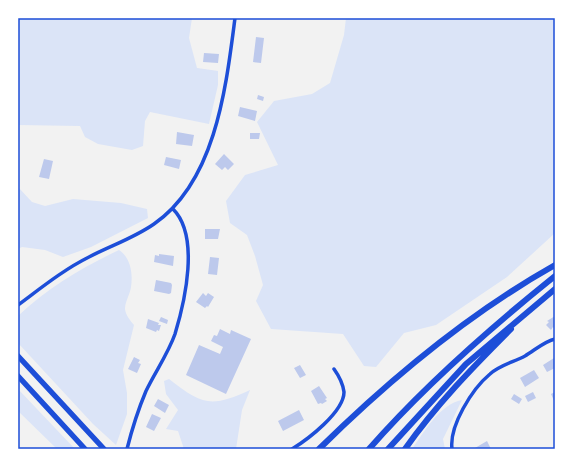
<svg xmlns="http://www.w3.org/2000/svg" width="573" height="467" font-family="Karla,sans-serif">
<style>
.green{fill:#dbe4f7}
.building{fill:#bdc9ec}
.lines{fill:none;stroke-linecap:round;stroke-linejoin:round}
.minor{stroke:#1d4ed8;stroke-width:3.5}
.trunk{stroke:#1d4ed8;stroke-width:5.5}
.motorway{stroke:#1d4ed8;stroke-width:6}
.neatline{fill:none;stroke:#1d4ed8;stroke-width:1.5}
</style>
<rect width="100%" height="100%" fill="#f2f2f2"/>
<path class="green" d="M18,18H192L189,38L197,68L218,71V85L209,124L150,112L145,121L143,146L132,150L98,144L85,137L80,126L18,125Z
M346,18H555V233L507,277L436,325L404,333L376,367L364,366L343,334L271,329L256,301L263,285L255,256L247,235L230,223L226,201L245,175L278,165L257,122L274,101L312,94L330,83L344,35Z
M18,187L32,202L45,206L73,199L121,203L147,209L148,218L91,247L63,257L45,250L22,247L18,249Z
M119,250C131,258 133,274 131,287C130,294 125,302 125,309C126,316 130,320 134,325L123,370L127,393V414L116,445L93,424L18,343V316C49,287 81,268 119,250Z
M169,379C202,405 211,408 250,390L242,410L236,449H184L178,431L166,429L178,410L166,394L164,381Z
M18,389L75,449H57L18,411Z
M462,400L443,439L445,449H412C424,432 440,404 462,400Z"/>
<path class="building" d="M256,37L264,38L261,63L253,62Z
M204,53L219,54L218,63L203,62Z
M258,95L264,97L263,101L257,99Z
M240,107L257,111L255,121L238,116Z
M177,132L194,135L192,146L176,144Z
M250,133H260L259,139H250Z
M224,154L234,164L228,170L225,167L222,170L215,164Z
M166,157L181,160L179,169L164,165Z
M44,159L53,161L49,179L39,177Z
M205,229H220L218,239H205Z
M159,254L174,256L173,266L154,262L155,255L159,256Z
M210,257L219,258L217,275L208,274Z
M156,280L171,283L172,285L171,293L169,294L154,291Z
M203,293L206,296L208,293L214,297L208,307L207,306L205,308L196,302Z
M555,316V329L553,327L551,330L546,325L549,322L547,321Z
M161,317L168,320L167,324L159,321Z
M148,319L159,323L158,325H161L159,331L157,330L156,332L146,328Z
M220,329L230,334L231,330L251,339L226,394L186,375L199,345L220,354L223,347L211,341L214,335L217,336Z
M134,357L140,360L138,363L141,364L137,373L128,369Z
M554,358L555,368L547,372L543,365Z
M300,365L306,375L300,378L294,368Z
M534,370L539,378L525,387L520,378Z
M319,386L327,398L325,399L327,401L322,404L321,403L318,404L311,391Z
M533,392L536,398L528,402L525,396Z
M555,392V403L551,394Z
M514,394L522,399L519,404L511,399Z
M158,399L169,405L165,413L154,406Z
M299,410L304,420L283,431L278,421Z
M152,414L161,418L154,431L146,427Z
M487,441L491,449H476L475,448Z"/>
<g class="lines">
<path class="minor" d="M18,305C41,288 63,270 89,257C110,246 134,238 154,224C216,181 226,87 235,18
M127,449C132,429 138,410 146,391C155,372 168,354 175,334C185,301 200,236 173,209
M292,449C307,440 344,412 344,392C343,384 339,376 334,369
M452,449C449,426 472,389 490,374C500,365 514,362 525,356C535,350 545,341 555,339"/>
<path class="trunk" d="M18,356L104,449
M18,376L85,449"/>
<path class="motorway" d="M319,449C390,379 468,314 555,265
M369,449C425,385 489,329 555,276
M388,449L466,364L555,289
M405,449C436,405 473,367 511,329"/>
</g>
<rect width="573" height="467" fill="none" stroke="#ffffff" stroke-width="38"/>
<rect x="19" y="19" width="535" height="429" class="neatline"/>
</svg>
